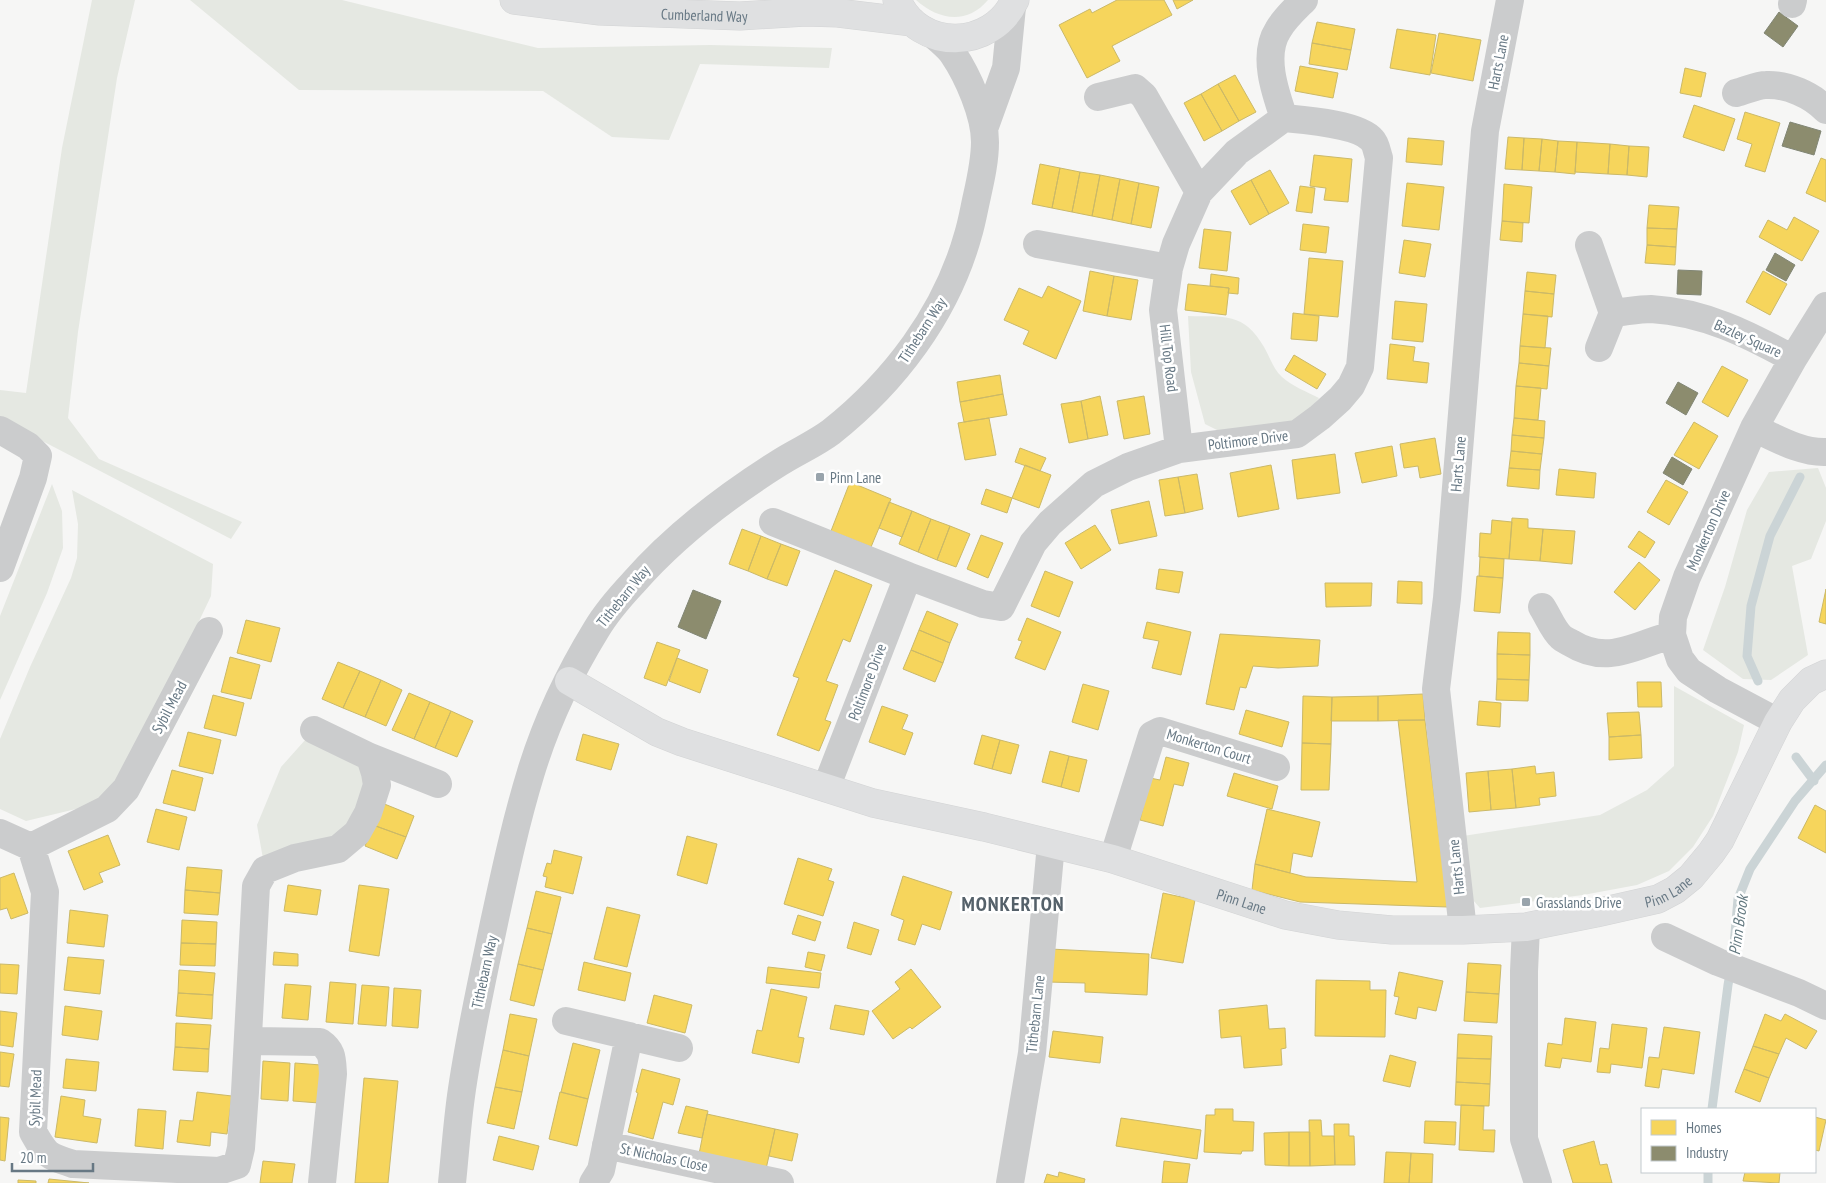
<svg xmlns="http://www.w3.org/2000/svg" width="1826" height="1183" font-family="'PT Sans Narrow',sans-serif">
<style>
.green{fill:#e5e8e2}
.homes{fill:#f6d55c;stroke:#cbb968}
.industry{fill:#8c8c6e;stroke:#818675}
.lines{fill:none;stroke-linecap:round;stroke-linejoin:round}
.stream{stroke:#cbd4d6;stroke-width:9}
.secondary-casing{stroke:#d3d4d5;stroke-width:29}
.street{stroke:#cbcccd;stroke-width:28}
.secondary{stroke:#dfe0e1;stroke-width:28}
.poi-dot{fill:#99a4ac;stroke:#fff;stroke-width:2}
.labels{text-anchor:middle;dominant-baseline:central;stroke-width:5;stroke-linejoin:round;paint-order:stroke}
.street-label{font-size:15px;fill:#677884;stroke:#fff}
.poi-label{font-size:15px;fill:#677884;stroke:#fff;text-anchor:start}
.water-label{font-size:16px;font-style:italic;fill:#637980;stroke:#fff}
.district-label{font-size:20px;font-weight:bold;letter-spacing:1px;fill:#55616a;stroke:#fff}
</style>
<rect width="100%" height="100%" fill="#f6f6f5"/>
<path class="green" d="M92,0H135L117,78L78,332L68,418L99,459L242,522L231,539L0,419V390L26,393L62,148Z
M190,0H342L538,48L710,45L832,48L829,68L700,64L669,140L612,137L543,91L299,90Z
M916,0H988C967,25 938,20 916,0Z
M1188,316C1224,317 1244,312 1264,347C1270,357 1273,369 1282,377C1292,386 1307,392 1319,398L1307,413L1293,422L1223,433L1205,424L1191,372Z
M1818,468L1826,488V521L1811,559L1792,566L1808,655L1771,680L1743,679L1703,650L1725,587L1747,510L1769,472Z
M52,484L62,511L63,548L47,593L0,700V616Z
M72,490L213,564L211,596L160,703L126,766L101,803L26,821L0,809V739L30,667L71,578L77,558L78,524Z
M1674,686L1744,725L1738,752L1713,816L1693,847L1669,871L1637,885L1583,895L1480,908L1472,899L1463,836L1600,815L1647,790L1674,766Z
M314,730L370,757L357,833L265,870L257,825L281,767Z"/>
<path class="homes" d="M1117,0H1164L1172,15L1112,46L1120,61L1087,78L1059,25L1090,9L1092,13Z
M1173,0H1193L1177,9Z
M1317,22L1355,29L1351,50L1312,43Z
M1397,29L1436,35L1430,75L1390,68Z
M1439,33L1481,40L1473,81L1431,73Z
M1312,43L1351,50L1347,70L1309,64Z
M1300,66L1338,73L1333,98L1295,91Z
M1685,68L1706,73L1701,97L1680,93Z
M1235,75L1256,112L1239,121L1218,84Z
M1218,84L1239,121L1222,131L1201,94Z
M1201,94L1222,131L1204,141L1184,103Z
M1694,105L1735,119L1724,151L1683,137Z
M1745,112L1780,123L1765,172L1745,166L1752,144L1737,139Z
M1508,137L1524,138L1522,170L1505,169Z
M1408,138L1444,141L1442,165L1406,162Z
M1524,138L1542,139L1539,171L1522,170Z
M1542,139L1558,141L1555,172L1539,171Z
M1558,141L1577,142L1575,174L1555,172Z
M1577,142L1610,144L1608,174L1575,172Z
M1610,144L1629,146L1627,175L1608,174Z
M1629,146L1649,147L1647,177L1627,175Z
M1314,155L1352,159L1348,202L1324,200L1326,188L1310,186Z
M1821,158L1826,160V202L1806,193Z
M1040,164L1060,168L1052,208L1032,204Z
M1060,168L1080,172L1072,212L1052,208Z
M1270,170L1289,203L1269,214L1251,180Z
M1080,172L1100,175L1092,216L1072,212Z
M1100,175L1120,179L1112,220L1092,216Z
M1120,179L1139,183L1131,224L1112,220Z
M1251,180L1269,214L1250,225L1231,191Z
M1139,183L1159,187L1151,228L1131,224Z
M1407,183L1444,187L1439,230L1402,226Z
M1504,184L1532,187L1529,223L1502,221Z
M1300,186L1315,188L1312,213L1296,211Z
M1649,205L1679,207L1677,229L1647,228Z
M1794,217L1819,231L1802,261L1759,237L1768,220L1787,230Z
M1502,221L1523,223L1522,242L1500,240Z
M1303,224L1329,227L1326,253L1300,250Z
M1647,228L1677,229L1676,247L1647,245Z
M1204,229L1231,232L1227,271L1199,268Z
M1404,240L1431,244L1425,277L1399,273Z
M1647,245L1676,247L1675,265L1645,263Z
M1309,258L1343,261L1338,317L1304,314Z
M1090,271L1114,276L1107,316L1083,311Z
M1763,271L1787,284L1770,315L1746,302Z
M1527,272L1556,275L1554,294L1525,291Z
M1211,274L1239,278L1238,294L1228,293L1229,288L1210,286Z
M1114,276L1138,280L1131,320L1107,316Z
M1188,284L1229,288L1226,315L1185,310Z
M1048,286L1081,301L1056,359L1023,344L1029,331L1004,320L1019,288L1042,298Z
M1525,291L1554,294L1552,317L1523,314Z
M1395,301L1427,304L1423,342L1392,339Z
M1293,313L1319,316L1317,341L1291,339Z
M1523,314L1548,316L1545,348L1520,346Z
M1390,344L1415,347L1413,361L1429,363L1427,383L1387,379Z
M1520,346L1551,348L1549,366L1519,363Z
M1294,355L1326,374L1317,389L1285,370Z
M1519,363L1549,366L1547,389L1516,386Z
M1722,366L1748,380L1728,417L1702,402Z
M1000,375L1003,394L960,402L957,382Z
M1516,386L1541,388L1538,420L1514,418Z
M1003,394L1007,415L964,422L960,402Z
M1100,396L1108,435L1088,439L1081,401Z
M1144,396L1150,434L1124,439L1117,401Z
M1081,401L1088,439L1069,443L1061,404Z
M989,418L996,455L965,460L958,423Z
M1514,418L1545,421L1544,438L1512,435Z
M1694,422L1718,436L1699,469L1674,455Z
M1512,435L1544,438L1542,454L1511,451Z
M1435,438L1441,474L1420,478L1418,466L1404,468L1400,444Z
M1392,446L1397,476L1362,483L1355,453Z
M1020,448L1046,458L1040,471L1015,462Z
M1511,451L1542,454L1540,470L1509,468Z
M1335,454L1340,493L1297,499L1292,460Z
M1025,465L1051,475L1039,508L1012,498Z
M1271,465L1279,509L1238,517L1230,473Z
M1509,468L1540,470L1539,489L1507,486Z
M1559,469L1596,473L1594,498L1556,495Z
M1197,474L1203,509L1185,513L1178,477Z
M1178,477L1185,513L1165,516L1159,480Z
M1666,480L1688,492L1669,525L1647,512Z
M850,482L891,499L871,547L831,531Z
M986,489L1012,498L1007,513L981,504Z
M1149,501L1157,536L1119,544L1111,510Z
M889,502L912,511L902,537L879,528Z
M912,511L931,519L918,552L899,544Z
M1512,518L1528,519V528L1543,529L1540,561L1509,559Z
M931,519L950,526L937,560L918,552Z
M1492,520L1512,522L1509,559L1479,557L1480,533L1491,534Z
M1095,525L1111,550L1081,569L1065,543Z
M950,526L970,534L956,567L937,560Z
M742,529L761,536L748,571L729,564Z
M1543,529L1575,531L1572,564L1540,561Z
M1639,531L1655,542L1645,558L1628,547Z
M981,535L1003,543L988,578L967,569Z
M761,536L781,544L767,579L748,571Z
M781,544L800,551L787,586L767,579Z
M1480,557L1504,559L1503,578L1479,576Z
M1639,562L1660,580L1635,610L1614,592Z
M1159,569L1183,572L1179,593L1156,589Z
M835,570L872,585L850,642L843,639L826,681L838,685L825,720L831,722L819,751L777,735L799,678L793,676Z
M1045,571L1073,582L1059,617L1031,606Z
M1477,576L1503,578L1500,613L1474,611Z
M1398,581L1422,582V604L1397,603Z
M1325,583H1372L1371,606L1326,607Z
M1826,589V624L1819,622Z
M927,611L958,624L950,643L919,630Z
M1027,618L1061,632L1045,670L1015,658L1022,641L1018,640Z
M246,620L280,628L271,662L237,653Z
M1147,622L1191,632L1181,675L1152,668L1159,641L1143,638Z
M919,630L950,643L943,663L911,650Z
M1498,632L1530,633V655L1497,654Z
M1220,634L1320,640L1318,666L1278,668L1253,666L1246,688L1240,687L1234,710L1206,704Z
M657,642L680,650L666,686L644,678Z
M911,650L943,663L935,682L903,669Z
M1497,654L1530,655L1529,680L1497,679Z
M230,657L260,665L251,699L221,692Z
M677,658L708,670L700,693L669,681Z
M338,662L360,671L343,708L322,699Z
M360,671L381,680L365,717L343,708Z
M1497,679L1529,680L1528,701L1496,700Z
M381,680L402,690L386,726L365,717Z
M1637,682H1661L1662,707H1638Z
M1083,684L1109,691L1098,730L1072,722Z
M409,693L430,702L414,739L392,730Z
M1423,694L1425,720L1378,721V696Z
M213,695L244,703L236,736L204,728Z
M1303,696L1332,697L1331,744L1302,743Z
M1378,696V721H1331L1332,697Z
M1479,701L1501,703L1500,727L1477,725Z
M430,702L451,711L435,748L414,739Z
M882,706L908,715L902,729L913,733L905,755L869,742Z
M1246,710L1289,722L1282,747L1239,734Z
M451,711L473,721L457,757L435,748Z
M1639,712L1641,735L1609,737L1607,713Z
M1398,720H1425L1448,907L1300,902L1252,890L1255,864L1306,877L1417,882Z
M188,732L221,740L213,774L179,766Z
M583,734L619,744L611,770L576,760Z
M982,735L1000,740L992,769L974,764Z
M1641,735L1642,758L1609,760V737Z
M1000,740L1019,745L1011,774L992,769Z
M1302,743L1331,744L1329,790H1301Z
M1050,751L1069,756L1061,787L1042,782Z
M1069,756L1087,760L1079,792L1061,787Z
M1166,757L1189,763L1183,786L1174,784L1163,826L1140,820L1150,778L1160,780Z
M1535,766L1536,774L1554,772L1556,796L1539,798L1540,805L1516,808L1512,769Z
M1512,769L1516,808L1491,810L1488,771Z
M172,770L203,778L195,811L163,803Z
M1488,771L1491,810L1469,812L1466,773Z
M1234,773L1278,786L1272,809L1227,796Z
M382,803L414,816L406,837L373,825Z
M1815,805L1826,811V853L1798,838Z
M156,809L187,817L179,850L147,842Z
M1267,809L1320,822L1312,857L1293,853L1290,873L1255,864Z
M373,825L406,837L397,859L365,846Z
M108,835L120,865L99,873L103,882L84,890L68,851Z
M687,836L717,844L707,884L677,875Z
M554,850L582,857L573,894L545,887L547,877L543,876L547,863L551,864Z
M798,858L832,869L828,880L834,882L823,916L784,904Z
M187,867L222,870L220,893L185,890Z
M14,873L28,913L11,919L7,908L0,910V878Z
M903,876L952,892L940,930L922,924L915,945L898,940L904,920L891,915Z
M288,885L321,890L317,915L284,911Z
M359,885L389,889L379,956L349,951Z
M185,890L220,893L218,915L184,913Z
M536,891L561,897L552,934L527,928Z
M1163,893L1195,900L1183,963L1151,958Z
M607,907L640,915L627,967L594,959Z
M70,910L108,915L104,947L67,943Z
M798,915L821,922L815,941L792,934Z
M182,920L217,922L216,944L181,943Z
M854,922L879,930L871,955L847,948Z
M527,928L552,934L543,970L518,964Z
M181,943L216,944L215,966L180,965Z
M1050,949L1149,954L1147,995L1085,992V983L1048,982Z
M274,952L298,954V966L273,965Z
M808,952L825,955L821,971L805,967Z
M68,957L104,960L100,994L64,990Z
M584,962L631,973L625,1001L578,990Z
M1468,963L1501,965L1499,994L1466,992Z
M0,964L19,965L17,994L0,993Z
M518,964L543,970L534,1006L510,1000Z
M768,967L821,973L819,988L766,983Z
M911,969L941,1007L912,1029L910,1027L893,1039L872,1011L900,989L895,982Z
M179,970L215,973L213,995L178,993Z
M1399,972L1443,981L1436,1011L1418,1007L1416,1019L1395,1014L1399,997L1394,996Z
M1316,980L1370,981V990H1386L1385,1037L1315,1036Z
M330,982L356,984L353,1024L326,1022Z
M285,984L311,986L308,1020L282,1018Z
M362,985L389,987L386,1026L358,1024Z
M394,988L421,990L418,1028L392,1026Z
M771,989L807,997L798,1037L804,1038L799,1063L752,1053L757,1030L762,1031Z
M1466,992L1499,994L1497,1023L1464,1021Z
M178,993L213,995L212,1019L176,1016Z
M654,995L692,1005L685,1033L647,1023Z
M835,1005L869,1011L864,1035L830,1029Z
M1267,1005L1269,1029L1285,1028L1286,1048L1281,1049L1282,1065L1244,1068L1241,1036L1221,1038L1219,1010Z
M65,1006L102,1011L98,1040L62,1035Z
M0,1011L17,1013L13,1047L0,1045Z
M510,1014L537,1019L529,1056L503,1050Z
M1765,1014L1781,1021L1785,1014L1817,1031L1806,1049L1786,1038L1779,1054L1753,1046Z
M1565,1018L1596,1022L1591,1062L1562,1058L1560,1068L1545,1066L1548,1043L1562,1045Z
M176,1023L211,1025L209,1049L175,1047Z
M1612,1024L1647,1028L1642,1068L1611,1064L1610,1073L1597,1072L1600,1048L1609,1049Z
M1664,1027L1700,1032L1694,1074L1662,1069L1659,1088L1645,1086L1649,1057L1659,1058Z
M1053,1031L1103,1037L1100,1063L1049,1057Z
M1458,1034L1492,1036L1491,1059L1457,1058Z
M573,1043L600,1050L588,1099L561,1092Z
M1753,1046L1779,1054L1769,1078L1744,1069Z
M175,1047L209,1049L208,1072L173,1070Z
M503,1050L529,1056L522,1092L495,1087Z
M0,1052L14,1054L9,1087L0,1086Z
M1390,1055L1416,1062L1410,1087L1383,1081Z
M1457,1058L1491,1059L1490,1084L1456,1082Z
M66,1059L99,1062L96,1091L63,1088Z
M263,1061L290,1063L288,1101L261,1099Z
M295,1063L321,1065L319,1103L293,1101Z
M642,1069L680,1079L673,1105L663,1102L653,1139L628,1132L638,1093L636,1092Z
M1744,1069L1769,1078L1760,1102L1735,1092Z
M364,1078L398,1081L388,1183H355Z
M1456,1082L1490,1084L1489,1106L1455,1105Z
M495,1087L522,1092L514,1129L487,1123Z
M197,1092L232,1096L227,1134L211,1132L210,1146L177,1142L180,1120L193,1121Z
M560,1092L588,1099L577,1146L549,1139Z
M61,1096L85,1100L83,1116L101,1119L97,1143L55,1137Z
M1461,1105L1484,1106L1483,1130H1495L1494,1152L1459,1150Z
M686,1106L708,1111L702,1138L678,1133Z
M138,1109L166,1111L163,1149L135,1146Z
M1215,1109H1233V1121L1254,1122L1253,1151H1242L1241,1154L1204,1152L1206,1115H1215Z
M707,1114L775,1129L766,1169L699,1154Z
M0,1117L9,1118L5,1161L0,1160Z
M1815,1117L1826,1120L1819,1151L1815,1150Z
M1121,1118L1201,1130L1197,1159L1116,1146Z
M1309,1120H1321L1322,1136H1334L1335,1165L1310,1166Z
M1425,1121L1456,1122L1455,1145L1424,1143Z
M1334,1124H1349V1136H1354L1355,1165H1335Z
M775,1129L798,1134L792,1161L769,1156Z
M1289,1132H1310V1166H1289Z
M1289,1132V1166L1265,1165L1264,1133Z
M499,1136L539,1146L533,1170L493,1160Z
M1594,1141L1600,1165L1607,1164L1612,1183H1573L1563,1150Z
M1386,1152L1411,1153L1409,1183H1384Z
M1411,1153L1433,1154L1432,1183H1409Z
M263,1161L295,1164L292,1183H260Z
M1164,1161L1190,1164L1187,1183H1162Z
M1059,1172L1085,1179L1084,1183H1044L1047,1174L1058,1177Z
M1745,1172H1780L1779,1183L1743,1181Z
M49,1179L89,1183H48Z
M18,1180L36,1181V1183H18Z"/>
<path class="industry" d="M1779,12L1798,26L1783,47L1764,33Z
M1790,122L1821,131L1814,155L1782,146Z
M1775,253L1795,265L1786,281L1766,270Z
M1678,270L1702,271L1701,295L1677,294Z
M1678,382L1698,393L1686,415L1666,403Z
M1672,457L1692,469L1683,485L1663,473Z
M693,590L721,601L706,639L678,627Z"/>
<g class="lines">
<path class="stream" d="M1758,681L1747,656L1751,606L1770,536L1800,477
M1796,757L1814,781
M1712,1109L1728,985L1733,957L1738,899L1750,869L1795,801L1826,765
M1708,1183V1172"/>
<g class="secondary-casing">
<g id="secondary">
<path id="s1" d="M514,0L600,11L740,16L806,12L838,13L912,22"/>
<path d="M897,0C919,52 992,50 1015,0"/>
<path id="s2" d="M569,681L657,732L682,742L873,803L984,827L1113,859L1285,915L1338,925L1392,930H1463L1526,927L1596,913L1658,899L1675,890L1691,877L1711,853L1720,840L1778,722L1792,700L1811,681L1826,674"/>
</g>
</g>
<path class="street" d="M1792,4L1793,0
M1736,93C1745,91 1757,85 1766,85C1787,84 1812,95 1826,110
M1098,97L1135,88L1144,96L1199,192
M1284,118C1275,92 1262,55 1278,30C1284,19 1295,9 1304,0
M984,129L1006,68L1012,7
M1037,244L1169,268
M1589,245L1613,313C1625,312 1639,309 1651,309C1704,312 1748,334 1793,359
M1599,348L1613,313
M1754,428C1776,438 1801,453 1826,452
M0,430L28,446L38,456L33,478L0,568
M773,522L908,576
M1542,607C1548,616 1553,630 1561,637C1564,640 1568,641 1571,643C1608,666 1635,645 1672,635
M1778,722L1718,690L1689,671L1680,659L1672,635L1673,617L1687,577L1754,428L1793,359L1826,306
M370,757L438,784
M826,788L908,576L983,604L1001,607L1033,543L1050,523L1094,484L1128,467L1179,449L1297,434L1320,417L1340,399L1351,386L1360,367L1379,158C1377,152 1376,144 1372,140C1359,124 1304,120 1284,118L1237,152L1199,192L1176,244L1169,268L1163,310L1179,449
M0,833L31,847L107,809L126,789L209,631
M31,847L45,892L33,1132C46,1155 47,1156 73,1164L219,1171L237,1165L241,1148L245,1092L256,886L265,870L295,858L338,849L357,833L368,813L377,785L375,773L370,757L314,730
M1113,859L1152,735L1160,731L1276,767
M1526,927L1524,971V1139L1538,1183
M1463,930L1436,689L1447,598L1485,131L1510,0
M1665,937L1718,962L1799,993L1826,1006
M566,1021L679,1048
M248,1041L320,1042C333,1051 332,1059 333,1074L322,1183
M606,1145L780,1183
M452,1183C455,1154 457,1125 461,1096C469,1038 482,980 494,923C505,872 516,821 531,772C546,723 569,674 596,630C606,613 619,598 633,583C675,535 725,497 779,463C796,452 815,444 831,432C894,382 946,314 968,235C972,222 974,209 977,196C981,178 985,160 985,142C985,115 968,76 953,54C948,47 940,41 934,35
M593,1183L601,1170L629,1036
M1010,1183L1032,1053L1051,844"/>
<use href="#secondary" class="secondary"/>
</g>
<g class="poi-dot">
<rect x="815" y="472" width="10" height="10" rx="2.5"/>
<rect x="1521" y="897" width="10" height="10" rx="2.5"/>
</g>
<g class="labels">
<g class="street-label">
<text stroke="none"><textPath href="#s1" startOffset="191">Cumberland Way</textPath></text>
<text transform="translate(1498 62) rotate(-79)">Harts Lane</text>
<text transform="translate(922 330) rotate(-57)">Tithebarn Way</text>
<text transform="translate(1748 338) rotate(24)">Bazley Square</text>
<text transform="translate(1169 358) rotate(83)">Hill Top Road</text>
<text transform="translate(1248 440) rotate(-7)">Poltimore Drive</text>
<text transform="translate(1458 464) rotate(-85)">Harts Lane</text>
<text transform="translate(1708 530) rotate(-66)">Monkerton Drive</text>
<text transform="translate(623 596) rotate(-51)">Tithebarn Way</text>
<text transform="translate(867 682) rotate(-69)">Poltimore Drive</text>
<text transform="translate(169 707) rotate(-62)">Sybil Mead</text>
<text transform="translate(1209 746) rotate(17)">Monkerton Court</text>
<text transform="translate(1456 867) rotate(-96)">Harts Lane</text>
<text stroke="none"><textPath href="#s2" startOffset="1146">Pinn Lane</textPath></text>
<text stroke="none"><textPath href="#s2" startOffset="711">Pinn Lane</textPath></text>
<text transform="translate(484 972) rotate(-78)">Tithebarn Way</text>
<text transform="translate(1035 1014) rotate(-84)">Tithebarn Lane</text>
<text transform="translate(35 1098) rotate(-88)">Sybil Mead</text>
<text transform="translate(664 1157) rotate(12)">St Nicholas Close</text>
</g>
<g class="poi-label">
<text x="830" y="477">Pinn Lane</text>
<text x="1536" y="902">Grasslands Drive</text>
</g>
<g class="water-label">
<text transform="translate(1738 925) rotate(-82)">Pinn Brook</text>
</g>
<g class="district-label">
<text x="1013" y="904">MONKERTON</text>
</g>
</g>
<rect x="1641" y="1108" width="175" height="65" fill="#ffffff" stroke="#c2c9ce"/>
<rect x="1651" y="1120" width="25" height="15" fill="#f6d55c" stroke="#c2c9ce"/>
<text x="1686" y="1133" font-size="15" fill="#677884">Homes</text>
<rect x="1651" y="1146" width="25" height="15" fill="#8c8c6e" stroke="#c2c9ce"/>
<text x="1686" y="1158" font-size="15" fill="#677884">Industry</text>
<path d="M12 1163v8h81v-8" fill="none" stroke="#677884" stroke-width="2.5"/>
<text x="20" y="1163" font-size="15" fill="#677884" stroke="#ffffff" stroke-width="4" paint-order="stroke">20 m</text>
</svg>
